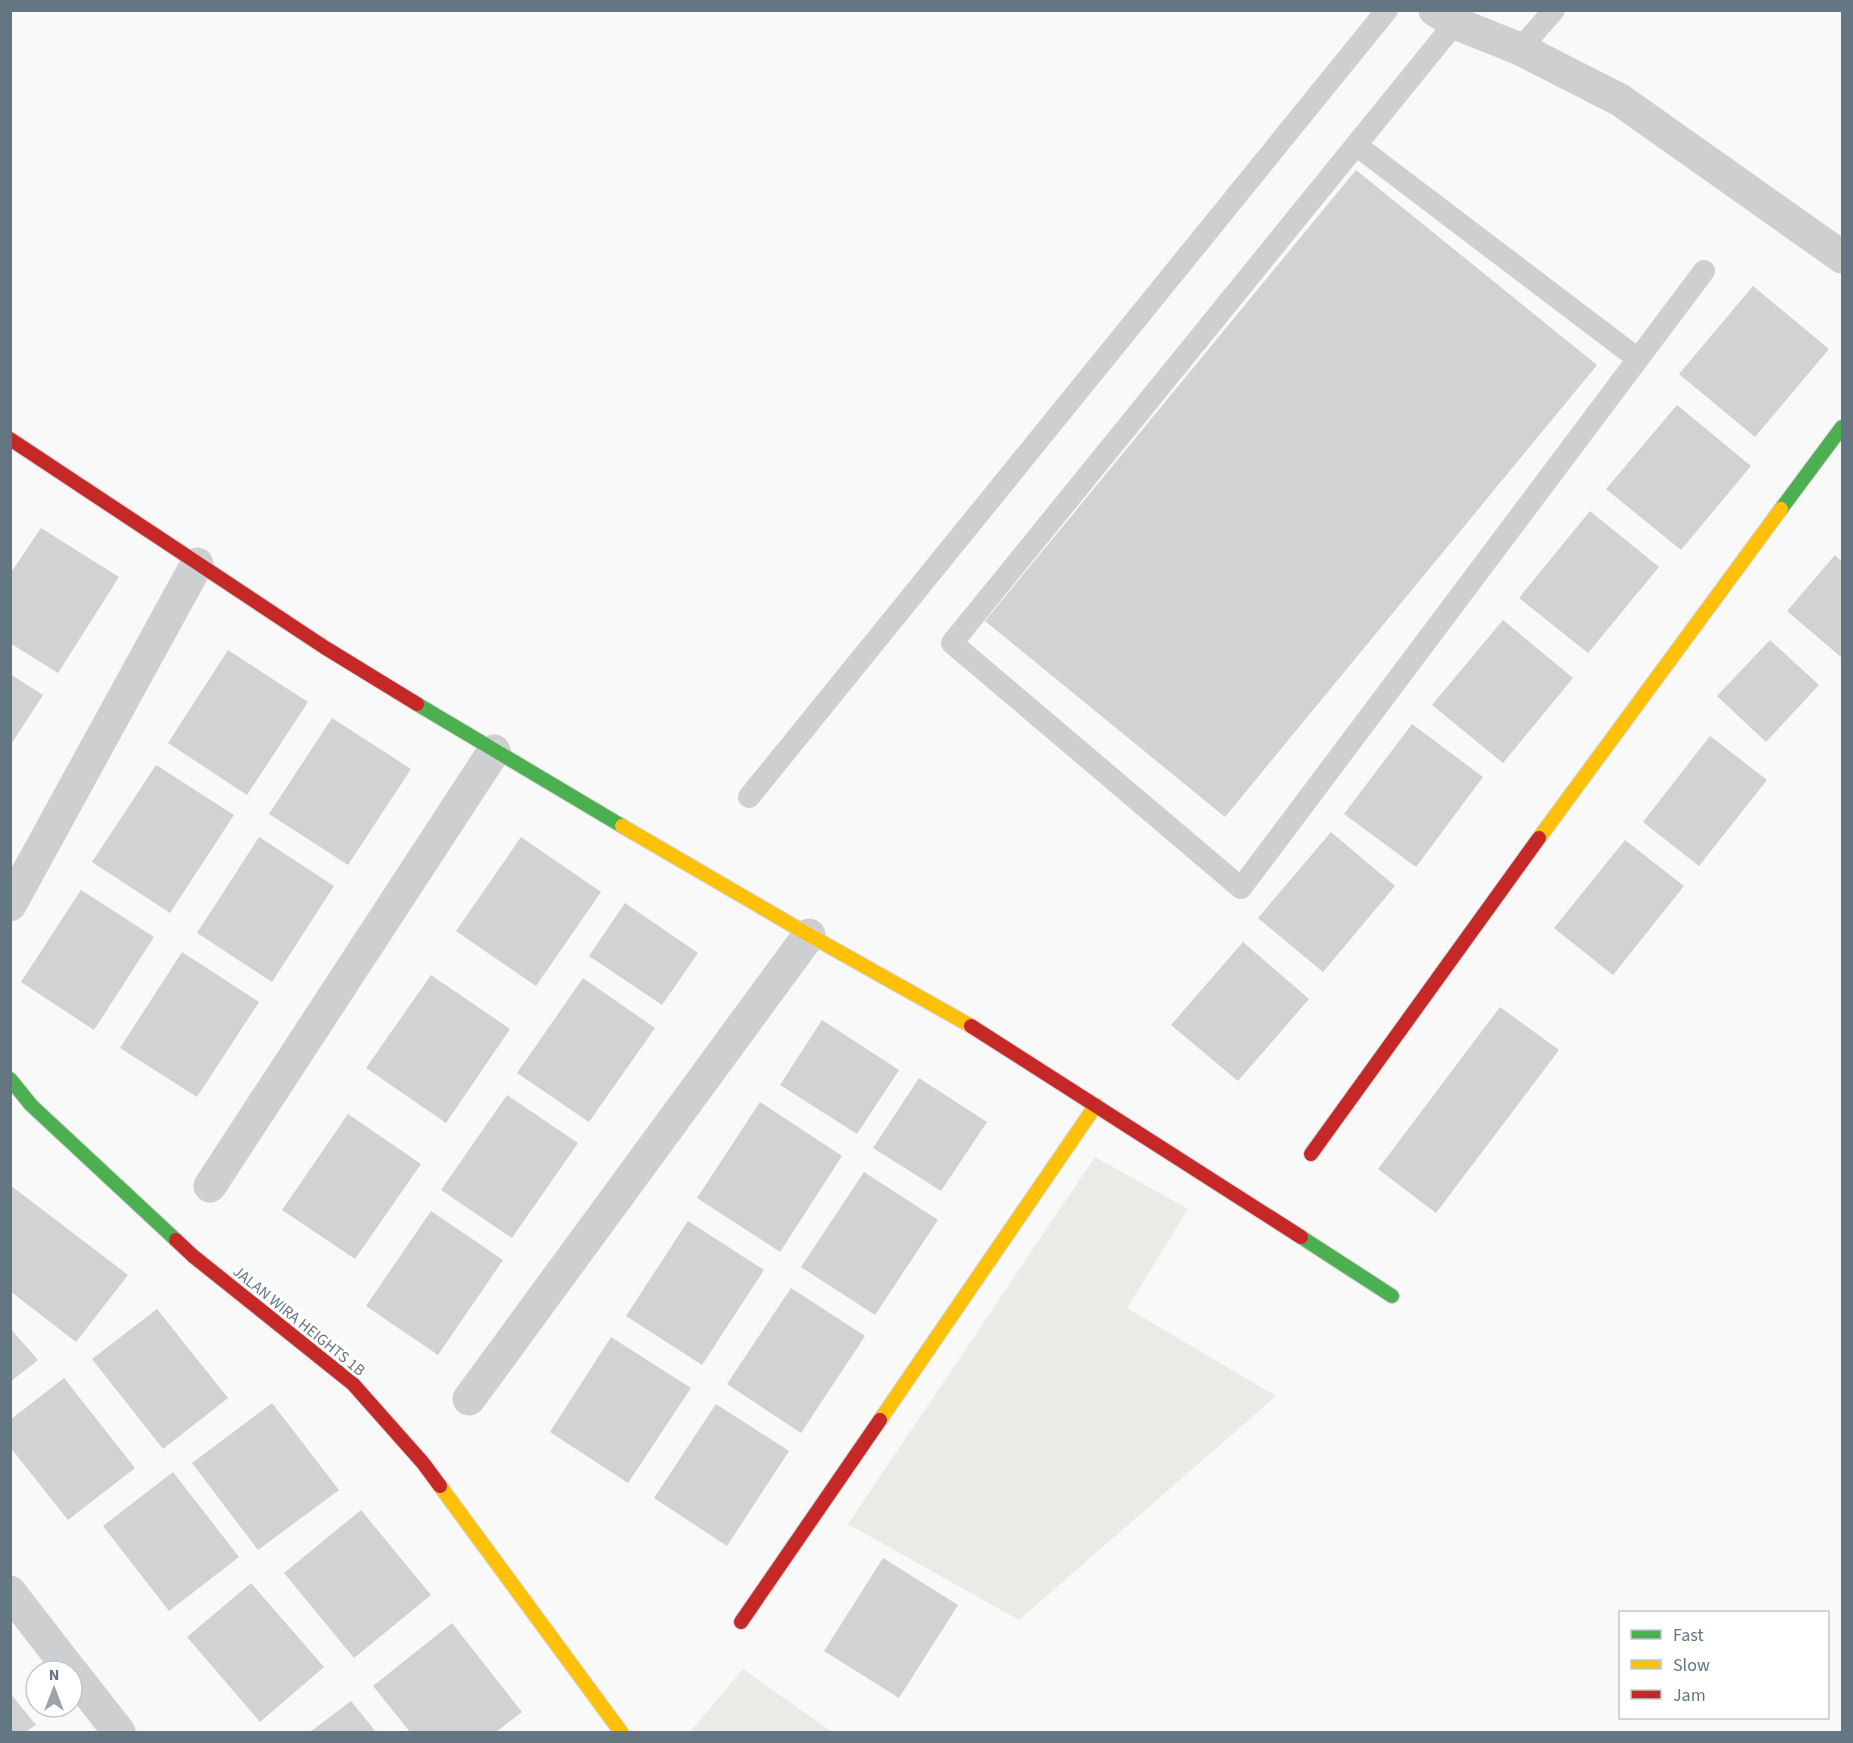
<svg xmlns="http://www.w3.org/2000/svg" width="1853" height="1743" font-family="'Source Sans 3',sans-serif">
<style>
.green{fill:#e8ebe6}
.building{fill:#d0d2d3}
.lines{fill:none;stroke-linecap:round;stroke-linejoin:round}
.fast-casing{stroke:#d5d6d7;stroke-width:16}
.slow-casing{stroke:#d5d6d7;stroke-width:16}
.jam-casing{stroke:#d5d6d7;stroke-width:16}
.lane{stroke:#cecfd0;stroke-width:22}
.street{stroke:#cecfd0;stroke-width:33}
.fast{stroke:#4caf50;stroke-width:14}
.slow{stroke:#ffc107;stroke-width:14}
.jam{stroke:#c62828;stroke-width:14}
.labels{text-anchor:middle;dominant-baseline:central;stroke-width:6;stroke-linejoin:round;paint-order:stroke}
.street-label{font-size:16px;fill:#657683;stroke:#fff}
</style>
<rect width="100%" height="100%" fill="#f9f9f9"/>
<path class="green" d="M1095,1157L1188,1209L1127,1308L1276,1396L1019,1620L848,1524Z
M743,1669L832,1732H690Z"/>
<path class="building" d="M1356,170L1597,365L1225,817L985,621Z
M1753,286L1829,349L1755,437L1679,374Z
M1677,405L1751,466L1681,550L1606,489Z
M1590,511L1659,567L1588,653L1519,598Z
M41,528L119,577L58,673L10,643V574Z
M1835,555L1842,562V658L1787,611Z
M1503,620L1573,678L1503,763L1432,705Z
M1770,640L1819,685L1766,742L1717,696Z
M228,650L308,702L247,795L168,743Z
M10,674L43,695L10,746Z
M332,718L411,769L348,865L269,814Z
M1412,724L1483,777L1416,867L1344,814Z
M1710,736L1767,780L1699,866L1643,822Z
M156,765L234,815L170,913L92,862Z
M1331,832L1395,886L1323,972L1258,918Z
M259,837L334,886L272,982L197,933Z
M521,837L601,892L536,986L456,931Z
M1625,840L1684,886L1613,975L1554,928Z
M81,890L154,937L94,1030L21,982Z
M625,903L698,953L662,1005L589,956Z
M1243,942L1309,999L1238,1081L1171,1025Z
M182,952L259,1002L197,1097L120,1048Z
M431,975L510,1029L446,1123L366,1068Z
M583,978L655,1028L589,1122L517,1073Z
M1500,1007L1559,1050L1436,1213L1378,1169Z
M822,1020L899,1070L857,1134L780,1085Z
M919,1078L987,1122L941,1191L873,1148Z
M507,1095L578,1143L512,1238L441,1190Z
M760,1102L842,1156L780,1252L697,1198Z
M348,1114L421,1164L355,1259L282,1210Z
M864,1172L938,1220L875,1315L801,1267Z
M10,1185L128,1275L76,1342L10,1291Z
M431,1211L503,1260L438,1355L366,1306Z
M688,1221L764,1270L702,1365L626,1316Z
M791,1288L865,1336L801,1433L727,1384Z
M157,1309L228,1398L163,1449L92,1359Z
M10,1328L38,1360L10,1382Z
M611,1337L691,1388L628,1483L550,1432Z
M64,1378L135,1468L68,1520L10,1447V1420Z
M272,1403L339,1490L258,1550L192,1463Z
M716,1404L789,1451L727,1546L654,1498Z
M173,1472L239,1557L169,1611L103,1526Z
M361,1510L431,1595L354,1658L284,1573Z
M883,1558L958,1605L899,1698L824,1651Z
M251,1583L324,1667L260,1722L187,1637Z
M452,1623L522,1712L496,1732H410L373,1686Z
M10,1693L36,1725L25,1732H10Z
M351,1701L376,1732H310Z"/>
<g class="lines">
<g class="fast-casing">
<path id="fast" d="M1781,509L1842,427
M417,704L622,826
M10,1079L31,1105L176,1240
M1301,1237L1392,1296"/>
</g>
<g class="slow-casing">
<path id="slow" d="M622,826L809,935L971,1026
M1539,838L1781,509
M880,1420L1096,1105
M440,1486L621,1732"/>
</g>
<g class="jam-casing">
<path id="jam" d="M10,439L324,647L417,704
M971,1026L1301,1237
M1311,1154L1539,838
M176,1240L193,1256L353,1384L423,1463L440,1486
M741,1622L880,1420"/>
</g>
<path class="lane" d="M1455,23L952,643L1241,888L1704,271
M1520,49L1554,10
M1356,145L1638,359
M749,797L1387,10"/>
<path class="street" d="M1435,10L1455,23L1520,49L1620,100L1842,257
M10,905L197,564
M210,1186L494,751
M469,1399L809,935
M10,1592L71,1671
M72,1672L119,1732"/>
<use href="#fast" class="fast"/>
<use href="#slow" class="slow"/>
<use href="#jam" class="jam"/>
</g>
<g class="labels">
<g class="street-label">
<text transform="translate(299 1321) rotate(39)">JALAN WIRA HEIGHTS 1B</text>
</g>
</g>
<rect width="1853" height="1743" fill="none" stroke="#657683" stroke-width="24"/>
<rect x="1619" y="1611" width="210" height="108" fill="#ffffff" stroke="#c1c8cd" stroke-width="1.5"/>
<rect x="1631" y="1630" width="30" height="9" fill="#4caf50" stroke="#c1c8cd" stroke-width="1.5"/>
<text x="1673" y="1641" font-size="18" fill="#657683">Fast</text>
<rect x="1631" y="1660" width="30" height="9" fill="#ffc107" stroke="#c1c8cd" stroke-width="1.5"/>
<text x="1673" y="1671" font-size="18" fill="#657683">Slow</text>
<rect x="1631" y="1690" width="30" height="9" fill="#c62828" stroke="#c1c8cd" stroke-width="1.5"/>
<text x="1673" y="1701" font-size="18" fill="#657683">Jam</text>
<g transform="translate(54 1689)"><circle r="28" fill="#ffffff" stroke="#c1c8cd" stroke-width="1.5"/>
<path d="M0-4.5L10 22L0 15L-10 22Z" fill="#99a4ac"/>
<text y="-9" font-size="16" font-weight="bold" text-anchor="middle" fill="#657683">N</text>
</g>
</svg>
